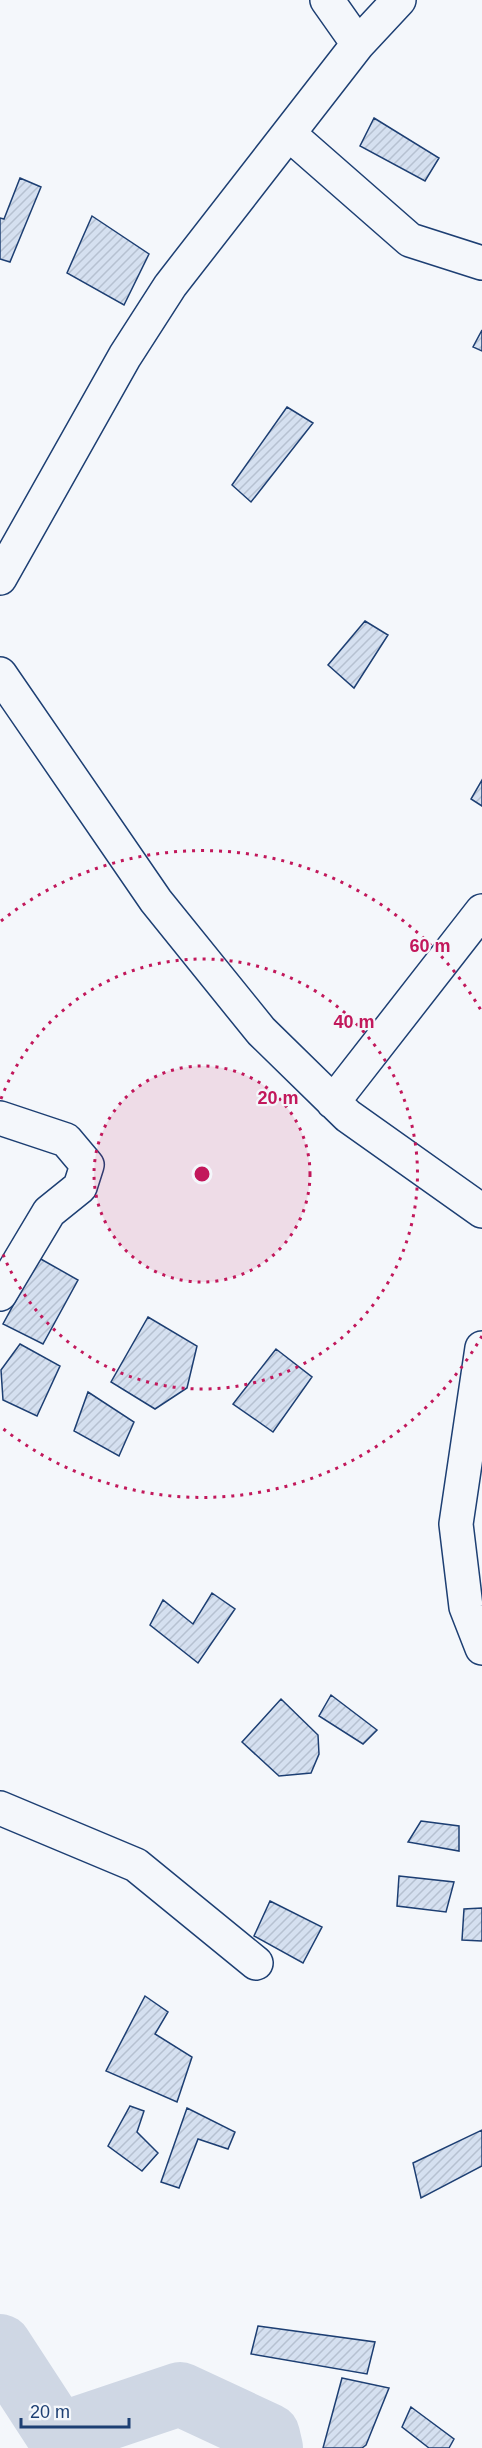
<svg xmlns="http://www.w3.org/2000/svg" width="482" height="2448" font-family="Arial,sans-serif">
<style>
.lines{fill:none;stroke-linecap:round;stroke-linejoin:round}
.river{stroke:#cfd7e4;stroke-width:64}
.building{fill:url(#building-hatch);stroke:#1d3f73;stroke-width:1.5}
.street-casing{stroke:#1d3f73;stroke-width:36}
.street{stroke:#f4f7fb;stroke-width:33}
.ring{fill:none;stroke:#c2185b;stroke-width:3;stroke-dasharray:3 6}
.centre{fill:#c2185b;stroke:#f4f7fb;stroke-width:3}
.ring-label{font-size:18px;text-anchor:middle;font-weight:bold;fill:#c2185b;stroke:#f4f7fb;stroke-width:4.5;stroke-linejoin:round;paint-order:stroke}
</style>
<defs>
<pattern id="building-hatch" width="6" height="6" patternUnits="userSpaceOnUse" patternTransform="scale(1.5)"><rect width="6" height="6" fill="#d5e0f0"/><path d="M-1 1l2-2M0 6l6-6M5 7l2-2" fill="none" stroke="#b6c1d1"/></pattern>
</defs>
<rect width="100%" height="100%" fill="#f4f7fb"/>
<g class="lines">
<path class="river" d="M0,2346L58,2435L180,2394L268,2435L271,2448"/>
</g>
<path class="building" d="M374,118L439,158L425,181L360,146Z
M20,178L41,187L10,262L0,259V218L4,219Z
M92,216L149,254L124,305L67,273Z
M482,330V351L473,347Z
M287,407L313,423L251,502L232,485Z
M365,621L388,635L354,688L328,665Z
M482,780V806L471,799Z
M39,1258L78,1280L43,1344L3,1324Z
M148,1317L197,1346L187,1388L155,1409L111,1382Z
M20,1344L60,1366L37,1416L3,1400L1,1370Z
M276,1349L312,1377L273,1432L233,1404Z
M88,1392L134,1422L119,1456L74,1431Z
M212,1593L235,1609L198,1663L150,1625L163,1600L193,1624Z
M331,1695L377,1730L363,1744L319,1716Z
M281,1699L318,1735L319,1754L311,1773L279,1776L242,1742Z
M421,1821L459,1826V1851L408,1842Z
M399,1876L454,1882L446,1912L397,1906Z
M270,1901L322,1927L303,1963L254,1936Z
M482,1908V1941L462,1940L464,1909Z
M145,1996L168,2012L155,2034L192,2057L177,2102L106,2071Z
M130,2106L144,2111L137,2132L158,2153L142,2171L108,2146Z
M187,2108L235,2132L228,2149L198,2139L179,2188L161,2182Z
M482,2130V2166L421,2198L413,2163Z
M258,2326L375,2342L367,2374L251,2354Z
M342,2378L389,2388L366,2445L362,2448H323Z
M411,2407L454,2439L449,2448H429L402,2427Z"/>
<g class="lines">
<g class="street-casing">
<path id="street" d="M327,0L358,44
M289,134L410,240L482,263
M0,578L125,356L170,286L358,44L399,0
M0,674L156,901L261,1031L348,1116L482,1211
M333,1102L482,911
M0,1118L66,1140L87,1165L80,1187L49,1212L0,1294
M482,1348L456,1524L466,1607L482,1648
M0,1808L136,1865L256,1963"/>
</g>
<use href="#street" class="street"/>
</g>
<circle cx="202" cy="1174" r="108" fill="#c2185b" fill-opacity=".12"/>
<g class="ring">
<circle cx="202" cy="1174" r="108"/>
<path d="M1 1099A215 215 0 1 1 1 1249"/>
<path d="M482 1336A323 323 0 0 1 1 1427M1 921A323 323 0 0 1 482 1012"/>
</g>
<circle cx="202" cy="1174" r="9" class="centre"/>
<g class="ring-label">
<text x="430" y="952">60 m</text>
<text x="354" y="1028">40 m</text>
<text x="278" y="1104">20 m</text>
</g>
<path d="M21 2418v9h108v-9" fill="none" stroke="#1d3f73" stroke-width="3"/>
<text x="30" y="2418" font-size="18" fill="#1d3f73" stroke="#f4f7fb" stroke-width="4.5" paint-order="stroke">20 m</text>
</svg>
